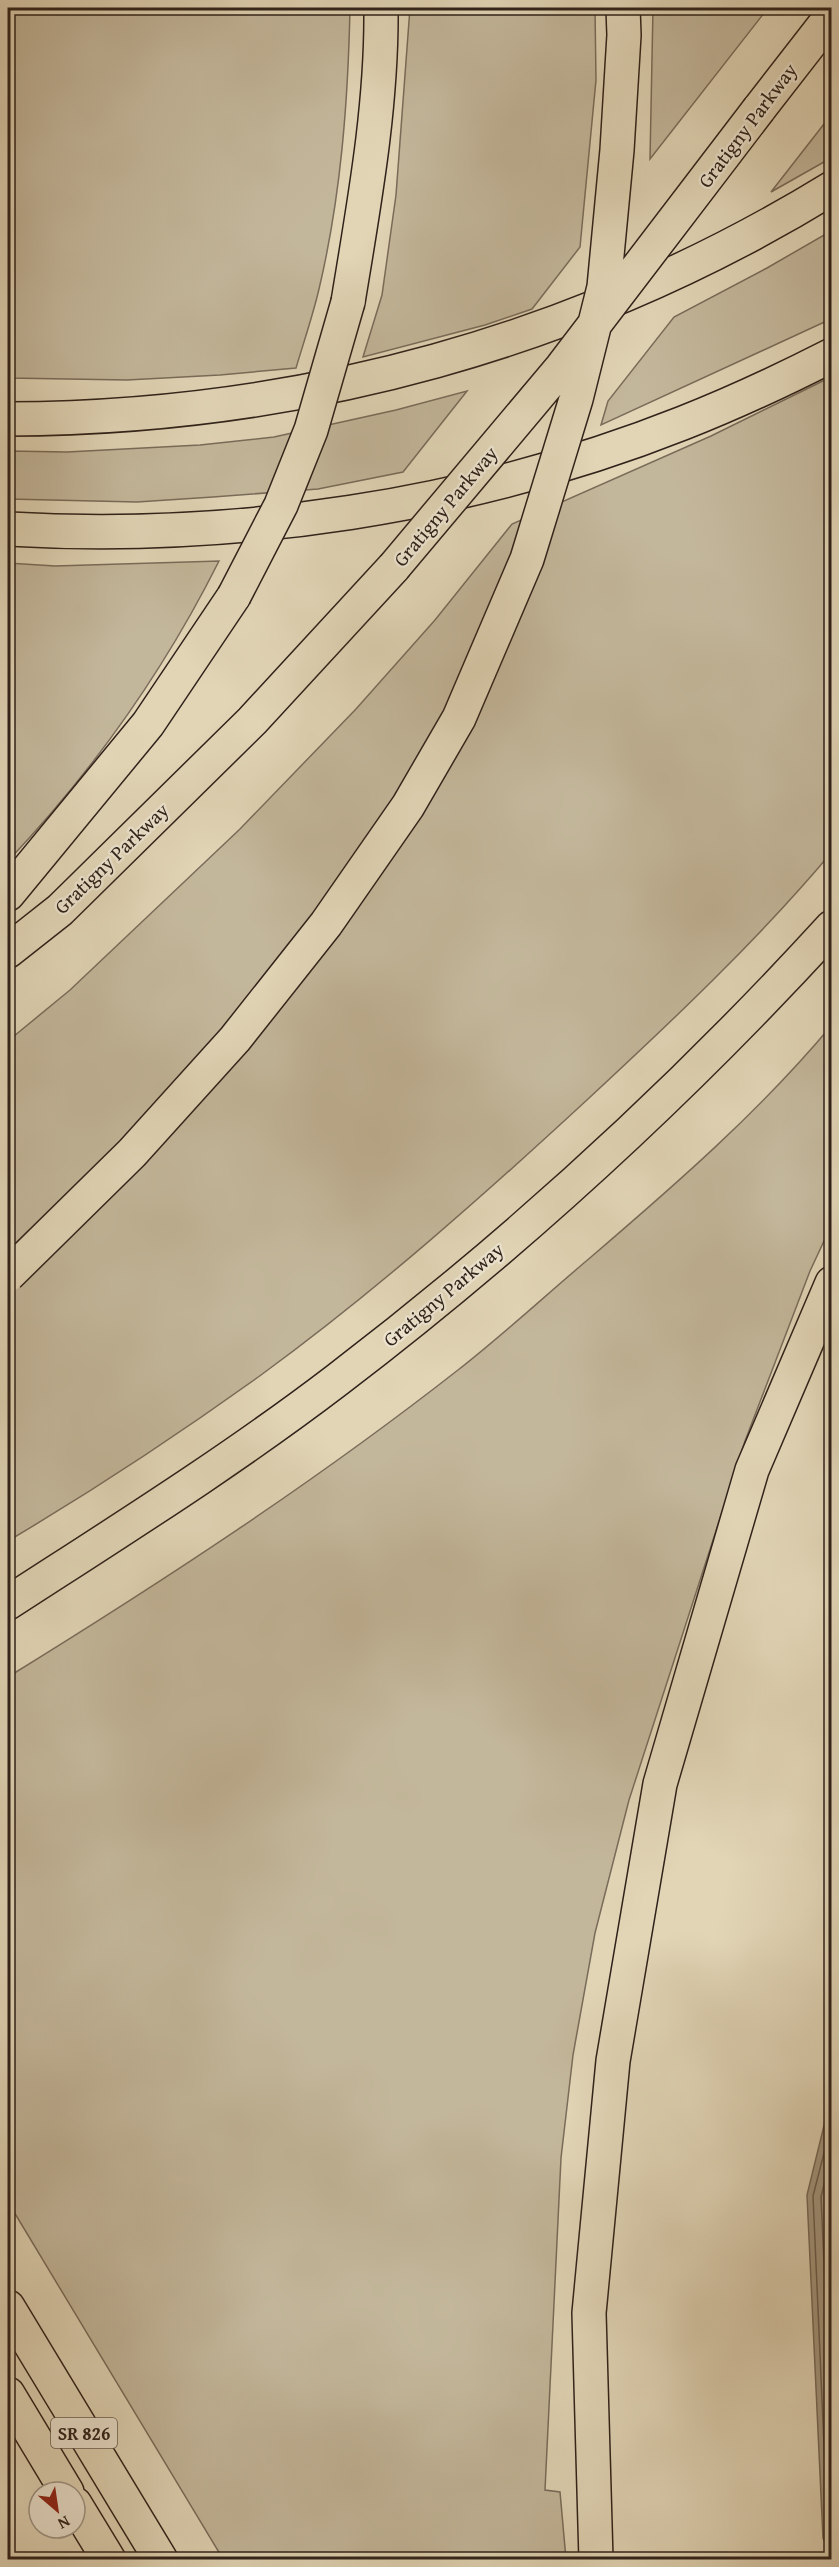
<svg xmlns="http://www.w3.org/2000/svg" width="839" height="2567" font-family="'Gentium Book Plus',serif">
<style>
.green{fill:#c3b79b;stroke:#796c5a;stroke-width:1.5}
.water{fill:#a49881;stroke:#756958;stroke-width:1.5}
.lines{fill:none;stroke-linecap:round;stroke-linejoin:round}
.shore{stroke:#6a5d4e;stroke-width:1.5}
.highway-casing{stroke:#2f221a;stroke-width:36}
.highway{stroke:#e1d5b6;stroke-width:33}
.highway-bridge-casing{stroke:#2f221a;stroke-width:36;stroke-linecap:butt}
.highway-bridge{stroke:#e1d5b6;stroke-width:33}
.labels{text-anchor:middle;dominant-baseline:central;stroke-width:4.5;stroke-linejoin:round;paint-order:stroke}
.shield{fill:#ece4d0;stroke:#685c51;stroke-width:1.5}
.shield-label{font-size:18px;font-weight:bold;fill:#2f221a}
.street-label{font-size:20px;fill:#2f221a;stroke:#ece4d0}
</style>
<rect width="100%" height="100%" fill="#e1d5b6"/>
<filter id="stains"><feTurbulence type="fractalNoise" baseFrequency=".00333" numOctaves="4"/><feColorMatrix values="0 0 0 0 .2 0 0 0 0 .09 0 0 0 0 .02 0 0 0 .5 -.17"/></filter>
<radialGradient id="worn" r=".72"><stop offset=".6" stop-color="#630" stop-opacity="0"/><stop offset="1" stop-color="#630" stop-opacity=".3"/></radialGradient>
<path class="green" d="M8,8H350C348,102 341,196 319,289C313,315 304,341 296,368L220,375L127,380L8,378Z
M410,8H595L596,80L580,247L532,309L485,325L363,357L382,295L396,195Z
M653,8H768L650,159Z
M831,115V158L771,192Z
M831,231V319L601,425L608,401L674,317L767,268Z
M831,377V853C757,941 672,1021 588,1099C483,1196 376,1291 261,1375C179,1434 94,1490 8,1541V1041L70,990L240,829L356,709L435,620L512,524L711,436Z
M467,391L403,472L318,489L213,497L137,502L8,499V451L67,452L200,445L274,437L396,410Z
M219,561C163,673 94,770 8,861V563L55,566Z
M831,1026V1226L810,1271L745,1441L629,1800L595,1933L573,2055L561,2158L545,2490L560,2492L566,2559H223L8,2202V1677C162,1582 315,1482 458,1370C504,1334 547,1294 591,1257C675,1185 760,1111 831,1026Z"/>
<path class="water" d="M831,2097V2555L823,2538L807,2195Z"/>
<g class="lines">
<path class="shore" d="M832,2122L813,2196L828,2535L832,2542
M832,2152L821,2197L832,2437"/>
<g class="highway-casing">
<path id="highway" d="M759,109L832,15
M348,302C364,204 382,107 381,8
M8,419C301,418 581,342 832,188
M8,529C234,542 471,507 683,423C734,403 783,380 832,355
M8,894L148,724L234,596
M8,951L60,910L252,721L394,567
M8,1603C119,1531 231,1461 337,1380C514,1245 681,1092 832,927
M8,2307L161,2560
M8,2394L67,2492
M75,2504L109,2560
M596,2560L589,2313L613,2061L660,1784L752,1470L832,1283"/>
</g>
<use href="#highway" class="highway"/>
<g class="highway-bridge-casing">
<path id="highway-bridge" d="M394,567L562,367L759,109
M234,596L281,505L311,430L348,302
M8,1275L132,1153L235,1039L326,924L408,806L459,718L527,559L576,399L604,287L617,150L624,35L623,8"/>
</g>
<use href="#highway-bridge" class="highway-bridge"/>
</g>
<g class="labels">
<rect class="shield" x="51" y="2418" width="66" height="30" rx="4.5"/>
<g class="shield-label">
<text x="84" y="2433">SR 826</text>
</g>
<g class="street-label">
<text transform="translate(747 125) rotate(-53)">Gratigny Parkway</text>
<text transform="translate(445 506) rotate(-50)">Gratigny Parkway</text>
<text transform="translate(111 858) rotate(-44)">Gratigny Parkway</text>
<text transform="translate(443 1294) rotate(-40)">Gratigny Parkway</text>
</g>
</g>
<rect width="839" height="2567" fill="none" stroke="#e1d5b6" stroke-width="30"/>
<rect x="9" y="9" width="821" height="2549" fill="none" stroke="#2f221a" stroke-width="3"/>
<rect x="15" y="15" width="809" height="2537" fill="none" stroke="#2f221a" stroke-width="1.5"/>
<g transform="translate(57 2510) rotate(151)"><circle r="28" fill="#ece4d0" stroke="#a09687" stroke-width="1.5"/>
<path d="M0-4.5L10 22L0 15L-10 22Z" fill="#8f2418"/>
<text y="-9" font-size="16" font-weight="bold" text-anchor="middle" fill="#2f221a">N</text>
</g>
<rect width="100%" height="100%" filter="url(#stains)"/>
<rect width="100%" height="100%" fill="url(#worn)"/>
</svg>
